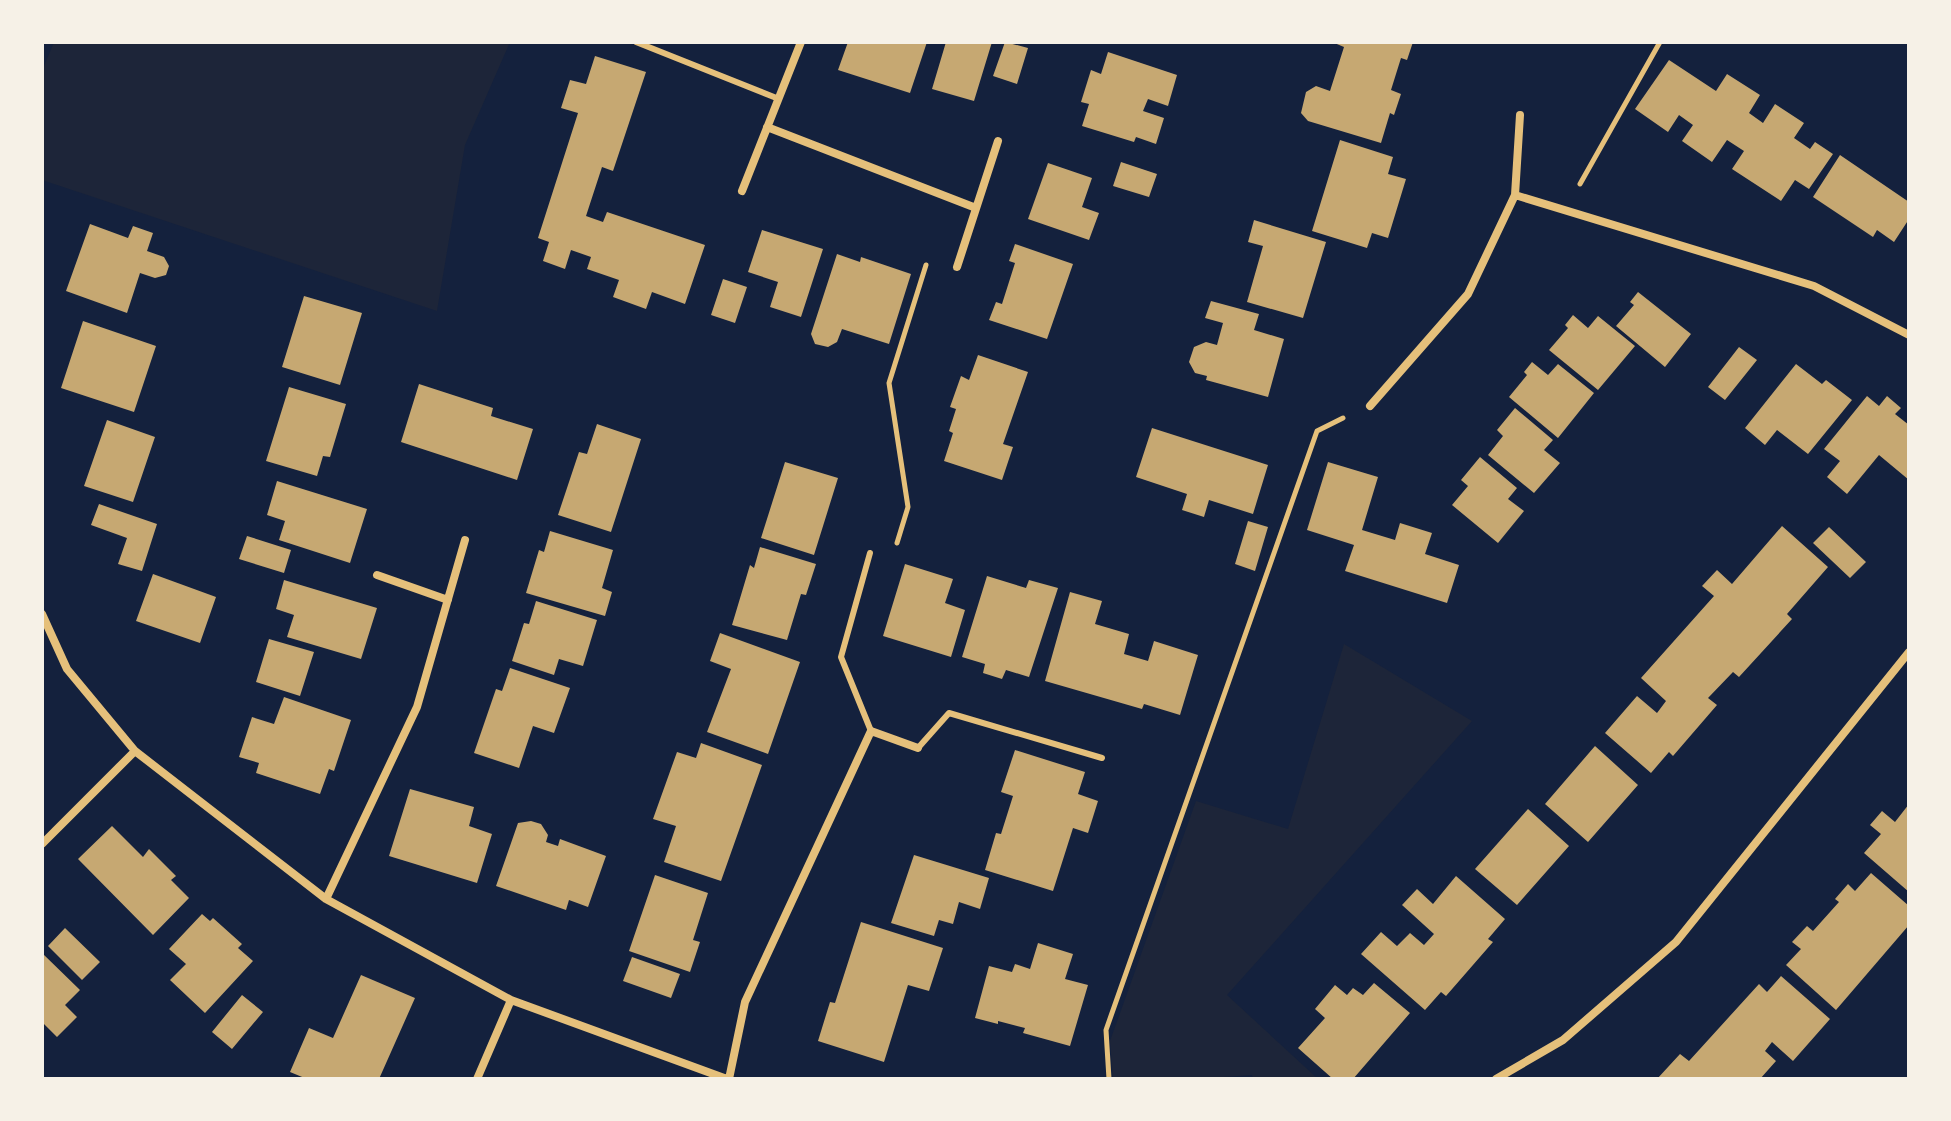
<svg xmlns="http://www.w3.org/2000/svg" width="1951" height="1121" font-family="'Asap Condensed',sans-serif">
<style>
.green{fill:#1d2539}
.building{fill:#c6a872}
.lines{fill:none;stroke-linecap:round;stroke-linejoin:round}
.path{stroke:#e5c07b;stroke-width:5}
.service{stroke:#e5c07b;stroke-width:6}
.minor{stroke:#e5c07b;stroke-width:8}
</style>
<rect width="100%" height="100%" fill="#14213d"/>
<path class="green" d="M54,42H510L465,145L437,311L42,180V71Z
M1344,644L1472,721L1227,995L1318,1079H1253L1252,1075L1197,1079H1113L1110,1041L1196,801L1288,829Z"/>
<path class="building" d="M848,42H927L910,93L838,70Z
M946,42H992L974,101L932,89Z
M1005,42L1028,48L1017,84L993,76Z
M1332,42H1413L1407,60L1401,58L1391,90L1401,94L1394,115L1390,113L1381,143L1308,121L1301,113L1306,92L1316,86L1330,91L1344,47Z
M1108,52L1177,75L1168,106L1148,99L1143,111L1164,118L1156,144L1136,137L1134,142L1082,126L1089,104L1081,102L1091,70L1101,74Z
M595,56L646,72L613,171L602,167L586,216L603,222L607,212L705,245L685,304L652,292L646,309L613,297L619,280L587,269L591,257L571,250L565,269L543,261L549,242L538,238L578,113L561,108L570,80L586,84Z
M1669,60L1716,91L1727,74L1760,95L1749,113L1763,123L1775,104L1804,123L1794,138L1810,149L1815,142L1833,154L1809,189L1795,180L1781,201L1732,169L1744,151L1727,140L1712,162L1682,141L1693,125L1679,115L1668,132L1635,109Z
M1340,140L1393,157L1388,174L1406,179L1388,238L1372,233L1367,248L1312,231Z
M1840,155L1909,202V219L1894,242L1877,230L1873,237L1813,197Z
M1121,162L1157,174L1149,197L1113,186Z
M1048,163L1092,178L1082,207L1099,213L1089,240L1028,219Z
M1254,220L1326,242L1303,318L1247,302L1263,246L1248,242Z
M90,224L128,238L133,226L153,233L147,251L164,257L169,266L166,275L155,278L140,273L127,313L66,291Z
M762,230L823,249L801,317L770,307L778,282L748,272Z
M1015,244L1073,264L1047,339L989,320L996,302L1002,304L1015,263L1009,261Z
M837,254L860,262L861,257L911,274L889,344L842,329L837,342L828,347L815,344L811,334Z
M723,279L747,287L735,323L711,315Z
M1638,292L1691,334L1665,367L1616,326L1634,305L1630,302Z
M304,296L362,313L340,385L282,367Z
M1211,301L1259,314L1254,330L1284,339L1268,397L1206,380L1207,376L1195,373L1189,362L1194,347L1206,342L1217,345L1223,323L1205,318Z
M1573,315L1588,328L1598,316L1635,346L1598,390L1549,350L1568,328L1565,325Z
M83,321L156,346L134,412L61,388Z
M1739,347L1757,360L1725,400L1708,387Z
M978,355L1028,372L1003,444L1013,447L1002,480L944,461L953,433L949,431L956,409L950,407L961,376L969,380Z
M1532,362L1548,375L1558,364L1594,393L1558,438L1509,397L1527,375L1524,372Z
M1796,364L1822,384L1826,380L1852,400L1808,454L1777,430L1765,445L1745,428Z
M419,384L493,408L491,416L533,429L517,480L401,442Z
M289,387L346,404L330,457L323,456L317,476L266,461Z
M1867,396L1879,406L1887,396L1901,408L1895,414L1909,425V480L1879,455L1847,494L1827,477L1840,461L1824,449Z
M1515,408L1553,440L1544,450L1560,463L1534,493L1488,455L1503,436L1497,430Z
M107,420L155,437L133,502L84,486Z
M597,424L641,439L611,532L558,515L579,452L587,454Z
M1152,428L1268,465L1253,514L1209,500L1204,517L1182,510L1187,494L1136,477Z
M1480,457L1517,488L1508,499L1524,511L1498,543L1452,505L1468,486L1461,480Z
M785,462L838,478L814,555L761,538Z
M1328,462L1378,477L1362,530L1395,540L1400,523L1432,533L1425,554L1459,565L1447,603L1345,571L1354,545L1307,530Z
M277,481L367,509L350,563L279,540L285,521L267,515Z
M99,504L157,524L142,571L118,564L127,538L91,525Z
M1248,521L1268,527L1255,571L1235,564Z
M1782,526L1828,567L1787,614L1792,619L1739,677L1733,672L1708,698L1717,705L1673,756L1669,752L1651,773L1605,733L1637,696L1657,713L1666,701L1641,678L1714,596L1702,586L1717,570L1732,584Z
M1829,527L1866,562L1850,578L1813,543Z
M550,531L613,550L602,588L612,592L605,616L526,593L539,550L544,552Z
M247,536L291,550L284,573L239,559Z
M760,547L816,564L806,595L801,594L787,640L732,625L750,565L754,568Z
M905,564L953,579L945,603L965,610L951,657L883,636Z
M153,574L216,597L200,643L136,621Z
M987,576L1026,588L1029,580L1058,588L1029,677L1006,670L1002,679L983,673L985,664L962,657Z
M284,580L377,608L361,659L287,637L294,615L276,609Z
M1070,592L1102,601L1095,624L1129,634L1124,654L1148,661L1154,641L1198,655L1180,715L1144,704L1142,709L1045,681Z
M536,601L597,620L583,666L559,659L554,675L512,661L524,623L529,624Z
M720,633L800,662L768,754L707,732L731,669L710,661Z
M269,639L314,652L300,696L256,682Z
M510,668L570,688L554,733L533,726L519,768L474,753L496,689L502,691Z
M284,697L351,720L334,771L329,769L320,794L256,773L259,763L239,757L252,717L274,724Z
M701,743L762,765L721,881L664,862L676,826L653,819L677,752L696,758Z
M1595,746L1638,785L1588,842L1545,804Z
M1015,750L1085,772L1078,794L1098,801L1088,833L1073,828L1053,891L985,870L996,833L1001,834L1013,796L1001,792Z
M410,789L474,807L469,826L492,834L477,883L389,856Z
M1909,804V892L1864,853L1881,834L1870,825L1882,811L1895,822Z
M1528,809L1569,846L1517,905L1475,869Z
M531,821L541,824L548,835L546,842L558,846L560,839L606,856L588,907L569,900L566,910L496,886L518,823Z
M112,826L143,857L149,849L176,876L171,880L189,898L153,935L78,859Z
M914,855L989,878L980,909L959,902L953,924L939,920L934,936L891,923Z
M1871,873L1909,906V925L1836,1010L1786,965L1801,949L1792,942L1807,926L1813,931L1839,902L1835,899L1848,884L1855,891Z
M655,875L708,893L693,940L700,942L690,972L629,951Z
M1456,876L1505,919L1488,939L1493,942L1446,996L1441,992L1425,1010L1361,954L1381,932L1397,946L1410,933L1424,945L1434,934L1402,905L1417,889L1433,904Z
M202,914L210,921L213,918L242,944L238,948L253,961L205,1013L170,980L186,964L169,949Z
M861,922L943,948L929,991L908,985L884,1062L818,1041L830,1002L835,1003Z
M65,928L100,962L82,980L48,946Z
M1038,943L1073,954L1065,979L1088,985L1070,1046L1023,1033L1025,1028L998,1021V1024L975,1018L989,966L1012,972L1015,964L1030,969Z
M42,953L80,990L65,1005L77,1017L57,1037L42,1022Z
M632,957L680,974L671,998L623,981Z
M361,975L415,998L379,1079H307L290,1072L309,1028L333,1038Z
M1781,976L1830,1019L1793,1061L1772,1042L1765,1051L1776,1061L1760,1079H1657L1680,1054L1689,1061L1759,984L1767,992Z
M1374,983L1410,1013L1353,1079H1333L1298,1048L1325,1018L1315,1009L1335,985L1347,995L1353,988L1363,995Z
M242,995L263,1012L232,1049L212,1032Z"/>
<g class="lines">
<path class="path" d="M1580,184L1660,42
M897,543L908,507L889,383L926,265
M1109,1079L1106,1030L1317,431L1343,418"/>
<path class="service" d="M636,42L779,99
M870,553L841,657L871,731
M918,748L949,713L1102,758"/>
<path class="minor" d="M767,127L976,208
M742,191L801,42
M1515,195L1814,286L1909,335
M957,267L998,141
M1370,406L1468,294L1515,195L1520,115
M377,575L448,600
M42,614L67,669L135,751L326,899L511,1000L727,1079
M42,844L135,751
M326,899L417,707L465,540
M477,1079L511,1000
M729,1079L745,1002L871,731L918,748
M1496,1079L1563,1040L1676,942L1909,652"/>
</g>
<rect width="1951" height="1121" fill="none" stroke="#f6f1e7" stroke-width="88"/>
</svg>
